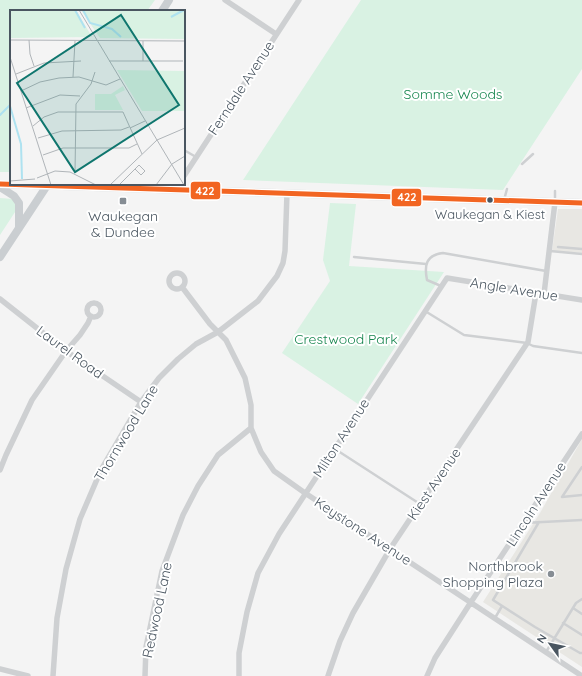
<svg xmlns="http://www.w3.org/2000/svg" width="582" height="676" font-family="Quicksand,sans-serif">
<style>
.commercial{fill:#e8e7e3}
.green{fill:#d9f2e3}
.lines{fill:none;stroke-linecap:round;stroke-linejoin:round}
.stream{stroke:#aee2f0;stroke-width:2}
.lane{stroke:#ced0d2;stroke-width:2.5}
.street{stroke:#ced0d2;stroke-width:5.5}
.primary{stroke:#caced1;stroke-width:8}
.bus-1-casing{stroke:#fff;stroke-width:8}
.bus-1{stroke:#f26522;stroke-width:5}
.bus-dot{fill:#4a5661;stroke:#fff;stroke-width:1.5}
.poi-dot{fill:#868d94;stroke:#fff;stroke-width:1.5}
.labels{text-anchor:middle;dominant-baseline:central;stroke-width:4;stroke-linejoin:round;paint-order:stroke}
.bus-label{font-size:13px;fill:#4a5661;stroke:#fff}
.street-label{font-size:14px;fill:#4a5661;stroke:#fff}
.park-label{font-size:14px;fill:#17864f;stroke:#fff}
.poi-label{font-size:14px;fill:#4a5661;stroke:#fff}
.inset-river{fill:none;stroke:#aee2f0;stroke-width:2}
.inset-road{fill:none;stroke:#b0b5b9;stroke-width:1}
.view{fill:#0f766e;fill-opacity:0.15;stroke:#0f766e;stroke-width:2}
.inset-edge{fill:none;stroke:#4a5661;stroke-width:2}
.line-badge{stroke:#fff;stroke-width:1.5}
.badge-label{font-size:11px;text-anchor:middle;font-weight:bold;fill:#fff}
</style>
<rect width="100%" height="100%" fill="#f4f4f4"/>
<path class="commercial" d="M558,209H582V253L552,251Z
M582,439V667L483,602L540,513Z"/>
<path class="green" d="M0,0H155L147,11H11V172H0Z
M361,0H582V69L503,190L243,180Z
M0,198L13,199L17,209L0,235Z
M330,203L356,204L349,266L444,272L358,404L282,353L330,281L323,260Z"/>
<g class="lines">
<path class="stream" d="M0,115L11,104"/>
<path class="lane" d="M184,150L196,157
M522,164L533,154
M555,191V201
M504,200L507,189
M558,247L582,249
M550,251L582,254
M354,257L426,264
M441,286L427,280C424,265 426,255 443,253L546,271
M425,311L464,335L527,343L533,346L582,353
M335,449L420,504
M582,467L562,497L582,495
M539,522L493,600L535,627L580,653H582
M523,523L582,520
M573,608L582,614
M495,618L502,606
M563,623L582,635
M546,652L576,603L582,599"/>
<path class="street" d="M225,0L276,34
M184,176L299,0
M169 281a8 8 0 1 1 16 0a8 8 0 1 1-16 0Z
M182,287L210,324L226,340L245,378L251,405V428L261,452L274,471L305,493L582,676
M544,294L555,202
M0,299L66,351L141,402
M87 310a7 7 0 1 1 14 0a7 7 0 1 1-14 0Z
M0,470L6,455L32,400L66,351L80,335L88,323L91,316
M0,669L28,676
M53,676L57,618L66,569L80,519L101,470L141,402L159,378L178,359L196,344L218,332L258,301L277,276L283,263L285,251L287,193
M145,676L146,647L162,571L183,515L198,486L218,455L251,428
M239,676V653L247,612L258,573L279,534L447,278L582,300
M328,676L340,641L353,613L390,549L528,342L536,293
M427,676L435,658L471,602L582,434"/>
<path class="primary" d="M162,11L169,0
M0,184L582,203
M0,187L14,196L19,203V228
M0,257L48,184"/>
<g class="bus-1-casing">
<path id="bus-1" d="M0,184L582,203"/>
</g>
<use href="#bus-1" class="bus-1"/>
</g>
<circle class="bus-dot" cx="490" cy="200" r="3.5"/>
<g class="poi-dot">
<rect x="119" y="197" width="8" height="8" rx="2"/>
<circle cx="551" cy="574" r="4"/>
</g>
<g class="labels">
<g class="bus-label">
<text x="490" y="214">Waukegan &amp; Kiest</text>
</g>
<g class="street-label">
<text transform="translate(241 88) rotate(-57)">Ferndale Avenue</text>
<text transform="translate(514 289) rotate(9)">Angle Avenue</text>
<text transform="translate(70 352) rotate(36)">Laurel Road</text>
<text transform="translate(126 433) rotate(-59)">Thornwood Lane</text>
<text transform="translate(341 438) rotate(-57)">Milton Avenue</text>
<text transform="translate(434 484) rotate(-56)">Kiest Avenue</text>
<text transform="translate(536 504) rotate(-57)">Lincoln Avenue</text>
<text transform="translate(363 531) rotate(33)">Keystone Avenue</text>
<text transform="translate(157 610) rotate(-78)">Redwood Lane</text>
</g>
<g class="park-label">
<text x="453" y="94">Somme Woods</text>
<text x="346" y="339">Crestwood Park</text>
</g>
<g class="poi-label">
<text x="123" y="216">Waukegan<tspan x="123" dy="16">&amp; Dundee</tspan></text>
<text x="543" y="566" text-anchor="end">Northbrook<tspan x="543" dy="16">Shopping Plaza</tspan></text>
</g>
</g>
<g transform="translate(10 10)">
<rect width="175" height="175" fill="#f4f4f4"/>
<path d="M0,0H66L82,27L0,28ZM71,0H175V29L90,28ZM175,34V101H132L107,60L175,61ZM113,76L115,80L105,85L113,100H85V84H101Z" fill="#d9f2e3"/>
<path class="inset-river" d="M65,0L75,18M73,0L80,13L102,19L111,27M161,7L174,0M0,96L11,134L12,169"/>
<path class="inset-road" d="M69,0L174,175M0,30L175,31M19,30L20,44L24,56M0,47L41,175M99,51H173M133,51V31M6,64L34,53L71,51M63,67L65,31M11,81L30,72L49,68L69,67L96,75L110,69M16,98L50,85L70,86M23,116L34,107L48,102H113L132,144M120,118L135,111M28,128L52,121L111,120L119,117M33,145L53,138H119L127,134M65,163L66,94L81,74L85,62M27,168L45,161L60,162L86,175M0,171L25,169M100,175L147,130L175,118M109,175L129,155L135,161L131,165L125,159M146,175L162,154L175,146"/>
<path class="view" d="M111,5L169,95L65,162L7,73Z"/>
<rect width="175" height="175" class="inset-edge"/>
</g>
<g class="line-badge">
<rect x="190" y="181" width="31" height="19" rx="4" fill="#f26522"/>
<rect x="391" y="188" width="31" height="19" rx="4" fill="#f26522"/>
</g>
<g class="badge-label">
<text x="205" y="195">422</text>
<text x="407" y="201">422</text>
</g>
<g transform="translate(550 644) rotate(303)" stroke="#ffffff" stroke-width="3" paint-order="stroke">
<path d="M0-3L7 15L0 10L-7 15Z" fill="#4a5661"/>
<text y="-6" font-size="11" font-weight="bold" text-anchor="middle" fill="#4a5661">N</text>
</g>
</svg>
